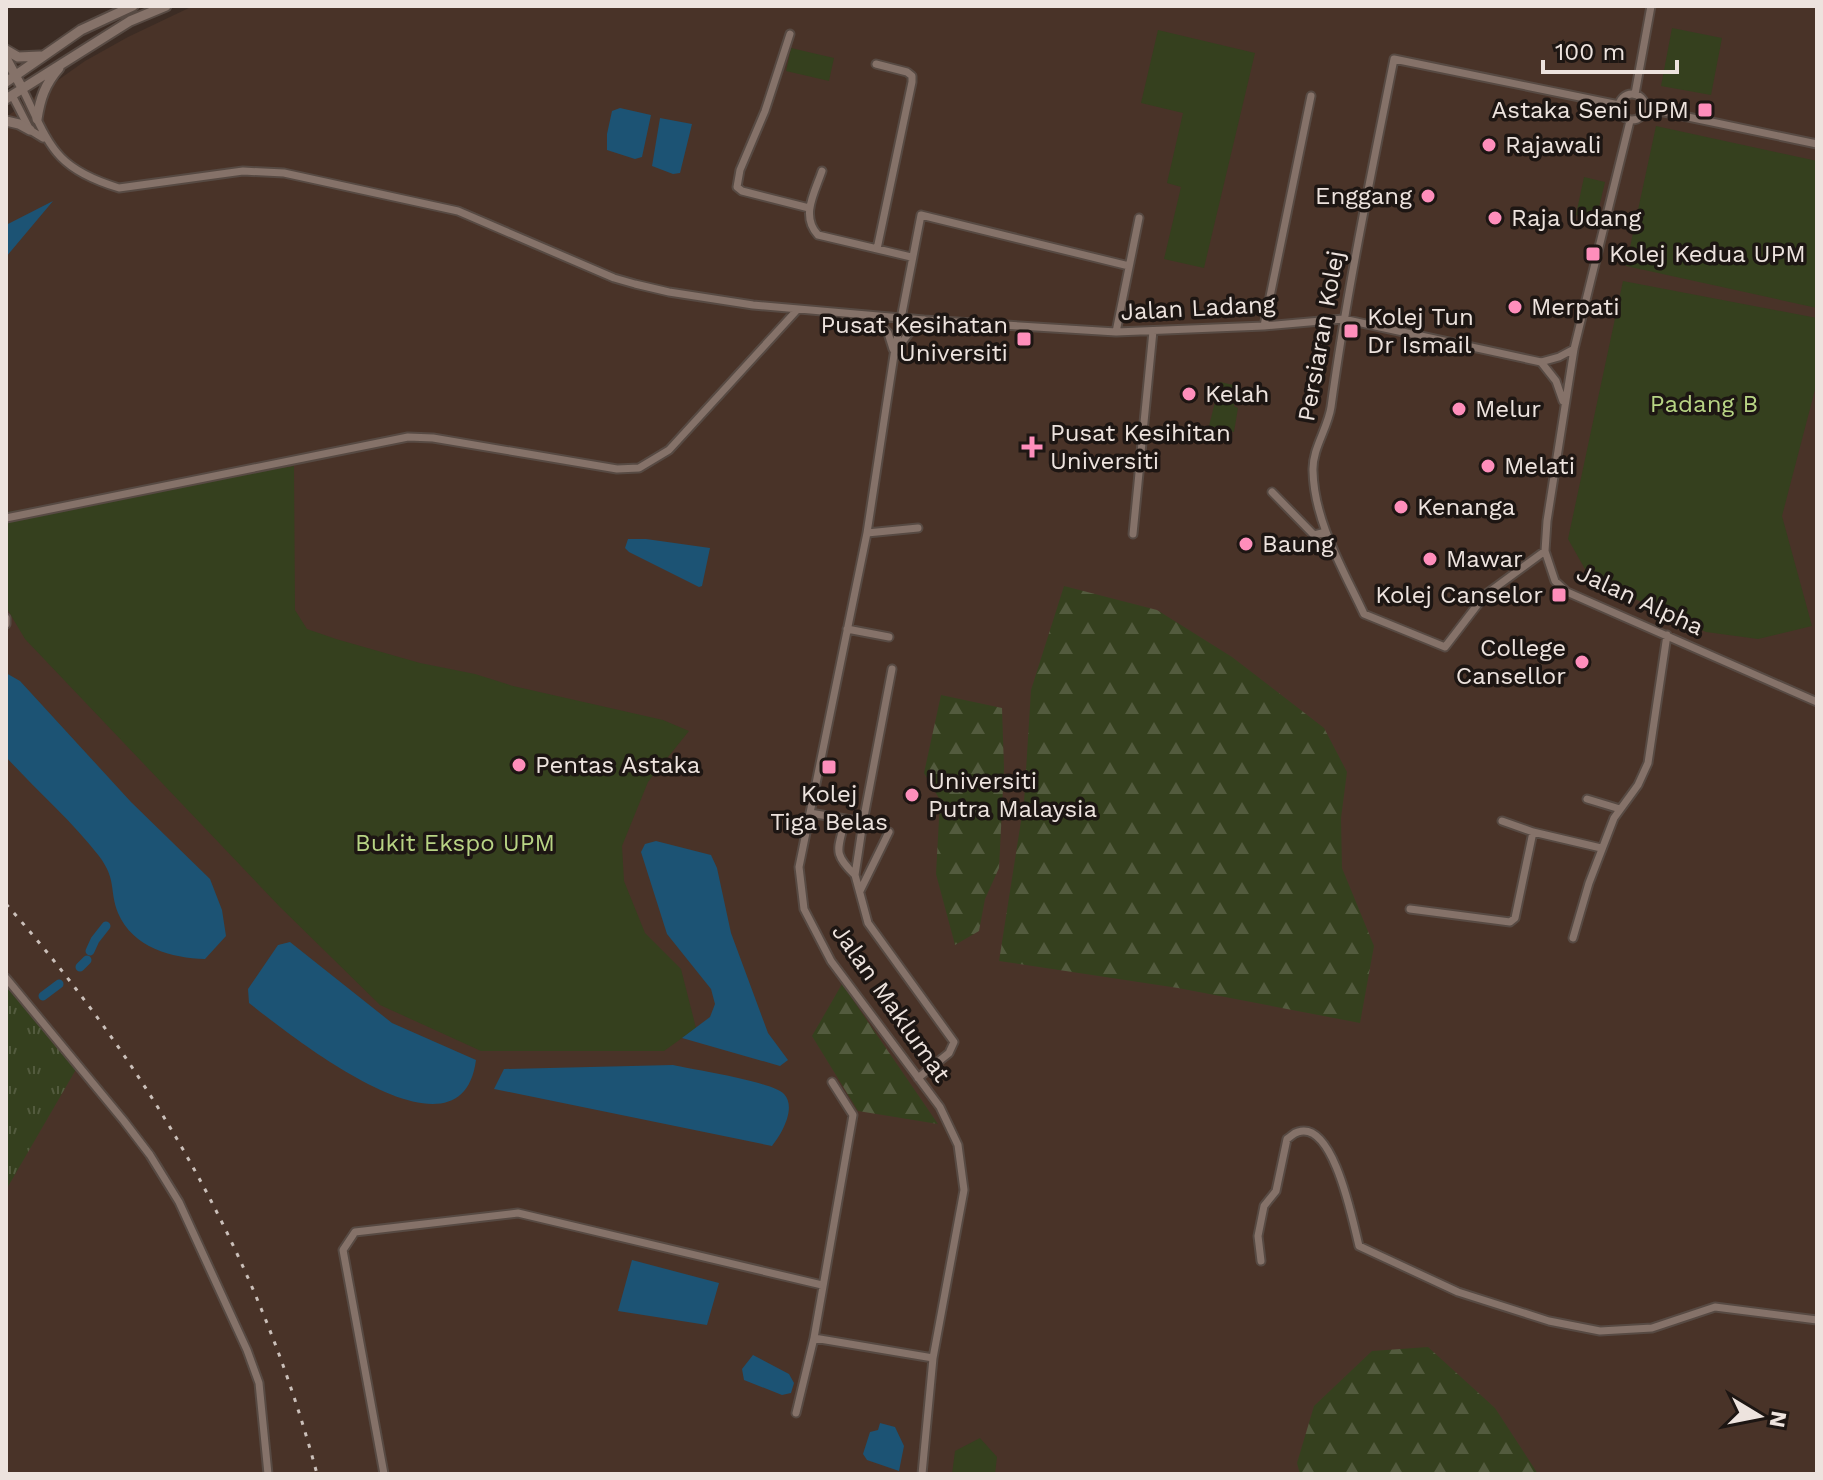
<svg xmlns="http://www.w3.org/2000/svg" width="1823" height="1480" font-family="'Work Sans',sans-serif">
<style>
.built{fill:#493328}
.grass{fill:url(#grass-tufts)}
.forest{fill:url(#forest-firs)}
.park{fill:#35401e}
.water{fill:#1c5374}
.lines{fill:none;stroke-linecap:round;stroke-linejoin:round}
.canal{stroke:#1c5374;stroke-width:9}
.minor-casing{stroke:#574a43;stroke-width:11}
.tertiary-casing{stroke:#574a43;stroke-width:13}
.minor{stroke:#857269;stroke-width:7}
.tertiary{stroke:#857269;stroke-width:9}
.rail{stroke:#cbc0ba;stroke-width:3;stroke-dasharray:4 8;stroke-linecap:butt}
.poi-dot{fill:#fe8ebb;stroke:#1d1613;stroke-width:3}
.labels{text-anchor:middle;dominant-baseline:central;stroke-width:7;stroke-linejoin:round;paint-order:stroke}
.poi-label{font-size:24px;fill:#ede3de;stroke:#1d1613;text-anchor:start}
.street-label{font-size:24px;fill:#ede3de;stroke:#1d1613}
.park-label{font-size:24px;fill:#b8d484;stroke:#1d1613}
</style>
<defs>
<pattern id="grass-tufts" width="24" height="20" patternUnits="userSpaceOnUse" patternTransform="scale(2)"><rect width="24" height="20" fill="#35401e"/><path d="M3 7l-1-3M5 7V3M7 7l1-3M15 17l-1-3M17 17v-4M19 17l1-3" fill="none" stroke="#535b3e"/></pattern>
<pattern id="forest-firs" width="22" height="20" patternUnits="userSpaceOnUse" patternTransform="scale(2)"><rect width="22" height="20" fill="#35401e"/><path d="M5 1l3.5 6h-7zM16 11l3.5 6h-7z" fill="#535b3e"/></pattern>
</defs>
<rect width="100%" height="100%" fill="#3c2c24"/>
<path class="built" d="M193,6H1817V1474H6V117L85,61L128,37Z"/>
<path class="grass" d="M6,987L78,1066L6,1190Z"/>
<path class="forest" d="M1064,586L1157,610L1232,657L1324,728L1347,772L1341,818L1342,868L1374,946L1360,1023L1178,988L999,961L1024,802L1031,690Z
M941,695L1002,708L1004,768L999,868L985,899L979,931L955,945L936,874L940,800L924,773Z
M842,984L938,1124L858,1111L812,1036Z
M1428,1347L1495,1408L1538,1474H1300L1297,1463L1314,1406L1372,1351Z"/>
<path class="park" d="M1672,28L1722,38L1711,95L1661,86Z
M1158,30L1255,53L1204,268L1164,259L1181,187L1167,183L1183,113L1141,103Z
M791,48L834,58L829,81L786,71Z
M1656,126L1817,161V308L1626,266Z
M1584,177L1605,182L1596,220L1576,215Z
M1623,281L1817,318V382L1782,516L1812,626L1758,639L1706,632L1590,578L1568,539Z
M1220,382L1238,386L1234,406L1238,408L1234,432L1209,426Z
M294,466L295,610L307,629L336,639L420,663L475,674L513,686L663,720L689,731L648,782L622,846L624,881L645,933L681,969L696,1028L664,1051H481L380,1005L279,906L25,639L6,607V512Z
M980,1438L997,1457L995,1474H952L955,1451Z"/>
<path class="water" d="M620,108L651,115L642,157L635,159L607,150V134L612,111Z
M660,118L692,124L680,173L673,174L652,166Z
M53,201L6,257V225Z
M628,539H646L710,548L702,586L699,587L629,552L625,548Z
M6,673L20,681L131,802L210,879L222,910L226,936L205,959C172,958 133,948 118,913C109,890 117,880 99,856C72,821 36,790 6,757Z
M656,841L711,855L717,868L731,933L768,1033L788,1060L780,1066L682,1038L710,1017L715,1004L711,989L667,934L641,852L645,844Z
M290,942L392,1023L476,1060C461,1174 289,1034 249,1003L248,989L278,945Z
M673,1065C695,1070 770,1081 784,1094C797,1108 781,1135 772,1146L494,1089L504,1069Z
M632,1260L719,1283L707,1325L618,1311Z
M753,1355L789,1374L794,1383L791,1393L782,1395L744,1380L742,1369Z
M880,1423L895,1427L904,1446L899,1471L867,1460L863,1454L870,1432L878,1430Z"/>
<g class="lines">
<path class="canal" d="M90,951L95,940L106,926
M80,967L87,960
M43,996L59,984"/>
<g class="minor-casing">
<path id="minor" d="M790,34L765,111L740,170L737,187L742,191L809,208
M876,64L907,72L912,76V82L877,249
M22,88C50,145 53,168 119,188L243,171L284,173L458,211L614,278L635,284L669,292L753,305L924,320L1116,332L1264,326L1343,319L1541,362L1559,357L1574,349
M1619 107a13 13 0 1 1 26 0a13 13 0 1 1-26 0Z
M1635,94L1651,6
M12,95L30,130L43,138
M1645,108L1817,144
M1630,121L1574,349L1547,521L1545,551L1555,581L1567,592L1817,702
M822,171C815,192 800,216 818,235L911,257
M872,316L888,333L893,349
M1264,326L1311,96
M1116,332L1139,218
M897,349L909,333L924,320
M1541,362L1556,381L1563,401
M1272,492L1314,535L1326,532
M6,518L408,437L433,438L617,469L639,468L669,450L797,310
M867,533L918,528
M1133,534L1153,331
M1545,551L1485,595L1445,647L1364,614C1343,569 1314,521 1313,471C1312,449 1328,428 1331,407C1347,290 1371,175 1394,59L1619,105
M6,618V624
M847,629L889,637
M1587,799L1620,809
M810,813L863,822L855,875L868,923L954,1042L949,1053L918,1078
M845,819C839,849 831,852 855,875
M1502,821L1533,832L1601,848
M863,822L892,669
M860,891L889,832
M1410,909L1510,922L1515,918L1533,832
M1573,938L1589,883L1614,818L1638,785L1648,763L1667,635
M6,978L124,1121L150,1155L179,1202L247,1350L259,1383L268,1474
M1261,1261L1258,1236L1264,1206L1276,1191L1287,1139C1291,1137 1293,1133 1298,1132C1334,1120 1353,1223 1359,1246L1458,1292L1549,1321L1600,1331L1652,1328L1715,1307L1817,1320
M814,1338L933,1358
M796,1413L814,1338L853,1115L832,1082
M384,1474L343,1250L355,1232L518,1213L822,1285
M922,1474L933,1358L964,1190L958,1145L940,1107L831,961L804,909L799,867L867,533L894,355L921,215L1129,266"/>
</g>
<g class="tertiary-casing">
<path id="tertiary" d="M6,50L18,57L40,56
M6,58L22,88
M6,82L81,30L133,6
M6,99L130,21L166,6
M37,119C40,99 45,84 59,68
M6,121L19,124L30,130"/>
</g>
<use href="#minor" class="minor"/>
<use href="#tertiary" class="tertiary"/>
<path class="rail" d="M6,904C152,1069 260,1260 317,1474"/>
</g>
<g class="poi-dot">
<rect x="1697" y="102" width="16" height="16" rx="4"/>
<circle cx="1489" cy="145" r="8"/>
<circle cx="1428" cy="196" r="8"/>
<circle cx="1495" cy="218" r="8"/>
<rect x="1585" y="246" width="16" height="16" rx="4"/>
<circle cx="1515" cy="307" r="8"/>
<rect x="1343" y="323" width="16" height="16" rx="4"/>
<rect x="1016" y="331" width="16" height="16" rx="4"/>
<circle cx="1189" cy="394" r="8"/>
<circle cx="1459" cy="409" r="8"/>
<path d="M1028 435h8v8h8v8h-8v8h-8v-8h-8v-8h8z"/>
<circle cx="1488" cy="466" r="8"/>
<circle cx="1401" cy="507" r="8"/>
<circle cx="1246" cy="544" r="8"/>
<circle cx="1430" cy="559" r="8"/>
<rect x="1551" y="587" width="16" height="16" rx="4"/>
<circle cx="1582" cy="662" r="8"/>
<circle cx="519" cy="765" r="8"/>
<rect x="821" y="759" width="16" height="16" rx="4"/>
<circle cx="912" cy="795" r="8"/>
</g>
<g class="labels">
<g class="poi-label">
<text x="1689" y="110" text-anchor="end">Astaka Seni UPM</text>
<text x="1505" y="145">Rajawali</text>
<text x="1412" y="196" text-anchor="end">Enggang</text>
<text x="1511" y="218">Raja Udang</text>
<text x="1609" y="254">Kolej Kedua UPM</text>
<text x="1531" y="307">Merpati</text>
<text x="1367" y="317">Kolej Tun<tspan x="1367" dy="28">Dr Ismail</tspan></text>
<text x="1008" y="325" text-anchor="end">Pusat Kesihatan<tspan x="1008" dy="28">Universiti</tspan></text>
<text x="1205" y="394">Kelah</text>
<text x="1475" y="409">Melur</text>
<text x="1050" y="433">Pusat Kesihitan<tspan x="1050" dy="28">Universiti</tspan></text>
<text x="1504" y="466">Melati</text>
<text x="1417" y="507">Kenanga</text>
<text x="1262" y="544">Baung</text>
<text x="1446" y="559">Mawar</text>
<text x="1543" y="595" text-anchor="end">Kolej Canselor</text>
<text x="1566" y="648" text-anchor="end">College<tspan x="1566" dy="28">Cansellor</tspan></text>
<text x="535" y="765">Pentas Astaka</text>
<text x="928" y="781">Universiti<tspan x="928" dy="28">Putra Malaysia</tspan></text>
<text x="829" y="794" text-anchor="middle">Kolej<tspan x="829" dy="28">Tiga Belas</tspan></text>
</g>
<g class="street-label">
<text transform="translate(1198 308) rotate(-3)">Jalan Ladang</text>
<text transform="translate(1321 336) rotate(-80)">Persiaran Kolej</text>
<text transform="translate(1640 600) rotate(25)">Jalan Alpha</text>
<text transform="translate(891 1003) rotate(55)">Jalan Maklumat</text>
</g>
<g class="park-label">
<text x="1704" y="404">Padang B</text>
<text x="455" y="843">Bukit Ekspo UPM</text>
</g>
</g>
<rect width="1823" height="1480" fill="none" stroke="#ede3de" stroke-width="16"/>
<g transform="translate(1759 1416) rotate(100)" stroke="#1d1613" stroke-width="6" paint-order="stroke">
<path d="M0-6L14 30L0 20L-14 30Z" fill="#ede3de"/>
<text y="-12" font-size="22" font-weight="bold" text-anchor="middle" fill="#ede3de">N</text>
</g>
<path d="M1543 60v12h134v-12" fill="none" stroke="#ede3de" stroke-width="4"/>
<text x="1555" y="60" font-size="24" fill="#ede3de" stroke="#1d1613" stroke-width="6" paint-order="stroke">100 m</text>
</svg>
